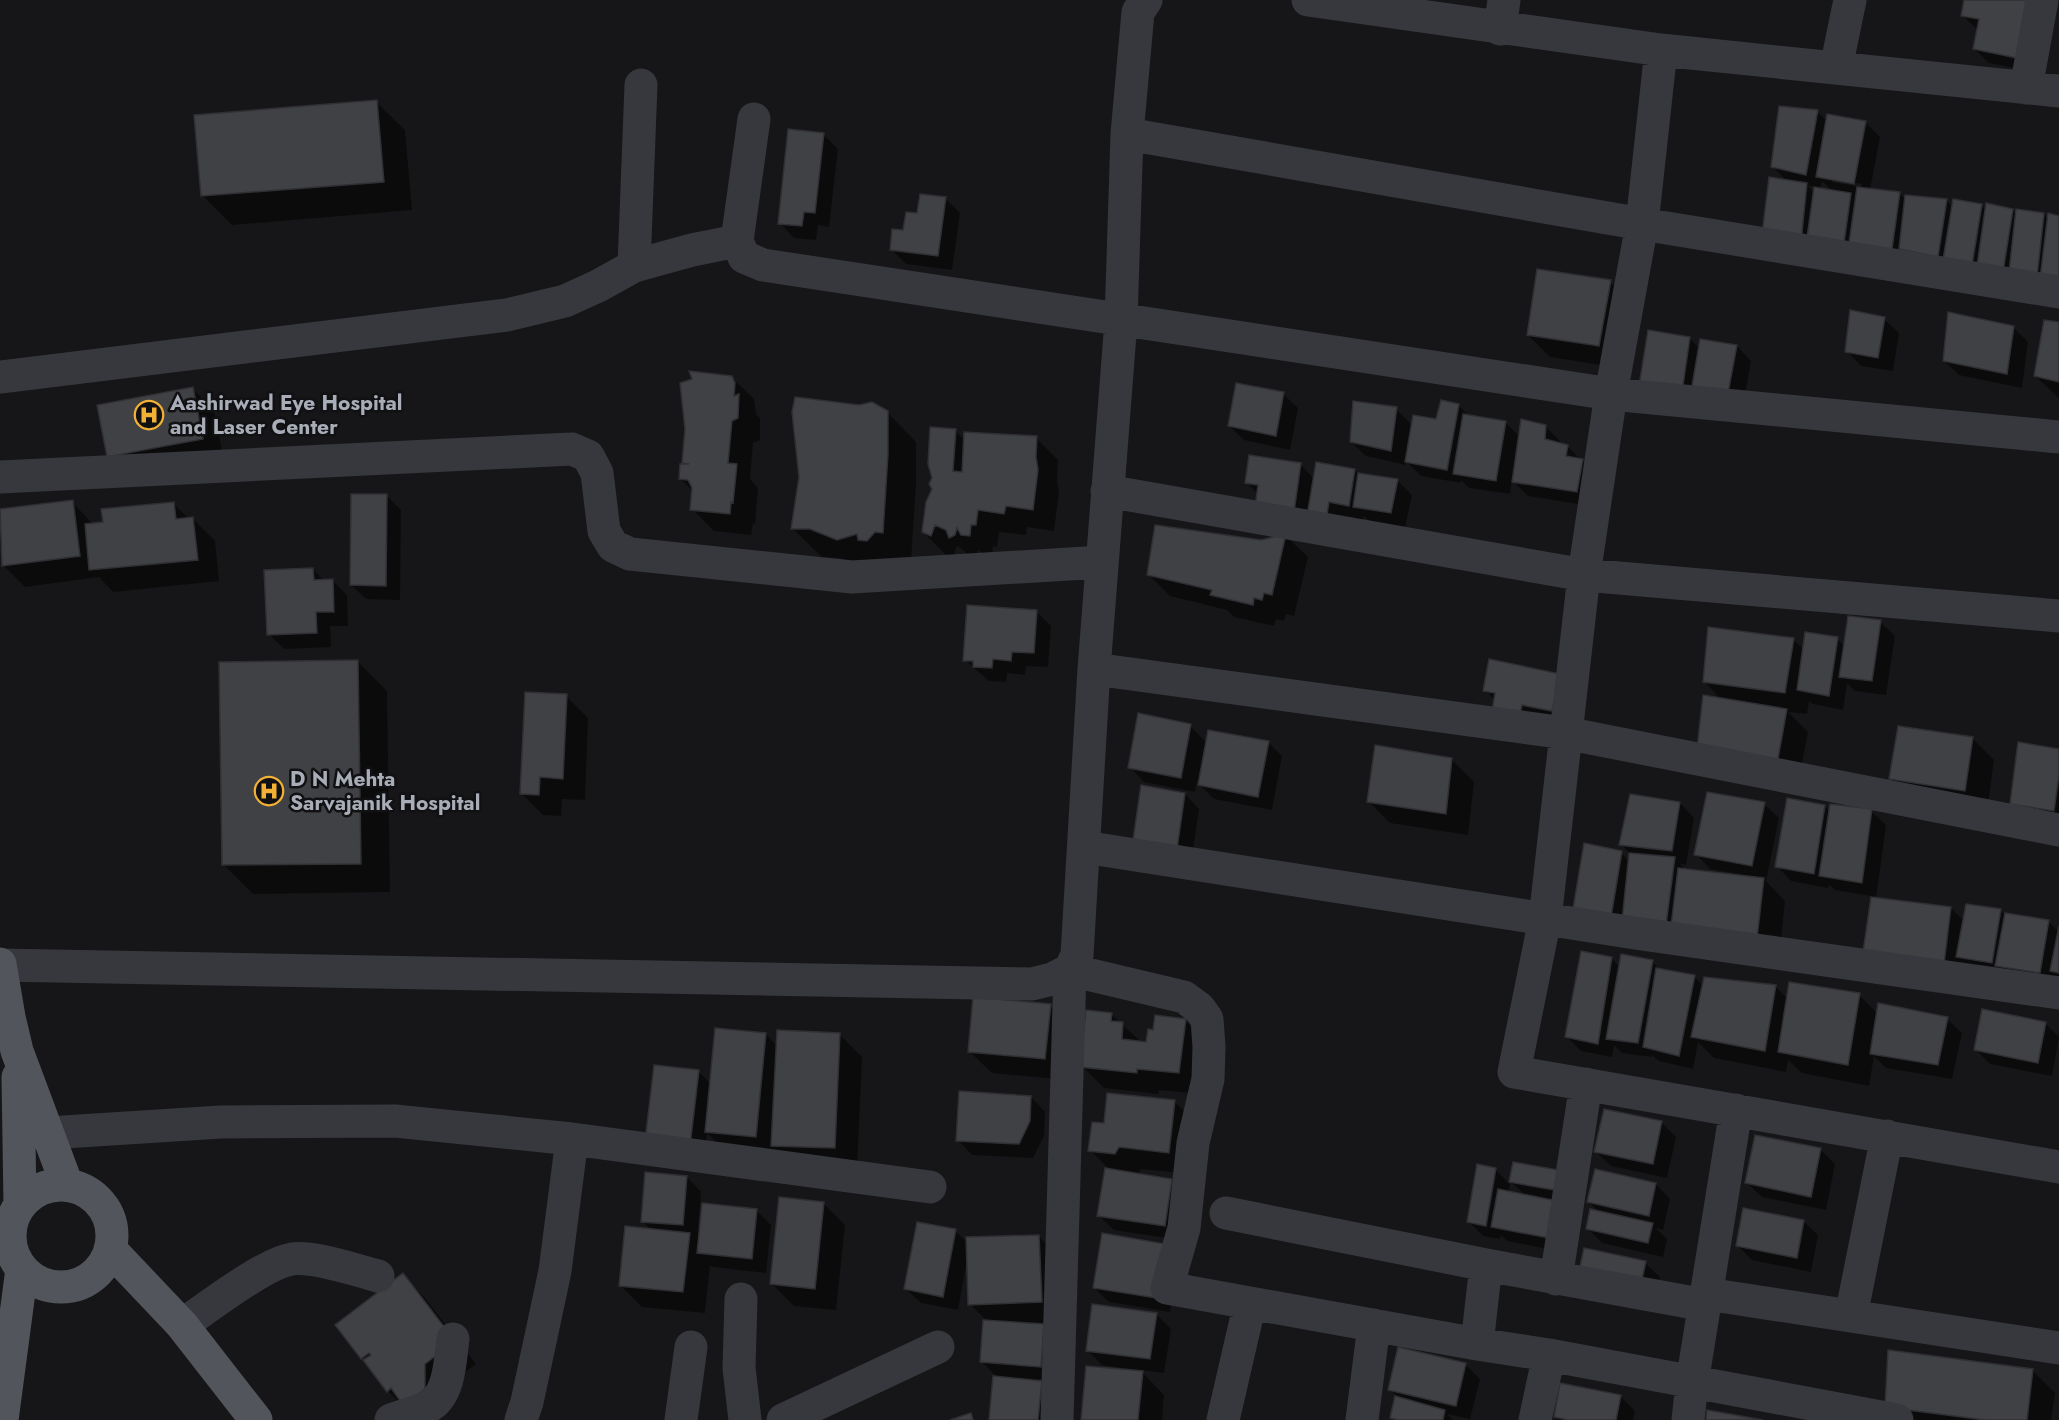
<svg xmlns="http://www.w3.org/2000/svg" width="2059" height="1420" font-family="Jost,sans-serif">
<style>
.shadow{fill:#0007;fill-rule:evenodd}
.building{fill:#404145;stroke:#303034;stroke-width:1.5}
.lines{fill:none;stroke-linecap:round;stroke-linejoin:round}
.minor{stroke:#37383d;stroke-width:33}
.major{stroke:#53555c;stroke-width:33}
.labels{text-anchor:middle;dominant-baseline:central;stroke-width:5;stroke-linejoin:round;paint-order:stroke}
.poi-label{font-size:21px;font-weight:bold;fill:#a8adb8;stroke:#111113;text-anchor:start}
</style>
<rect width="100%" height="100%" fill="#161618"/>
<path class="shadow" d="M1965,0L2036,72L1989,63L1974,49L1978,30L1962,15Z
M376,102L405,130L412,210L232,225L203,196Z
M1817,112L1827,121L1865,122L1880,137L1870,190L1899,193L1906,200H1946L1954,208L1981,205L1986,210H2012L2017,215H2044L2048,219L2059,217V293L1779,249L1787,181L1773,167ZM1832,179L1862,184L1861,187L1832,182ZM1822,181L1832,191L1820,190ZM1807,185L1815,187L1814,192Z
M823,134L838,149L829,227L818,225L816,240L794,238L780,223Z
M945,198L960,213L952,270L906,264L891,249L919,215Z
M1610,282L1632,304L1620,368L1550,357L1528,335Z
M1884,319L1899,333L1893,371L1861,366L1847,351Z
M2059,324V398L2035,376Z
M2013,327L2028,342L2022,388L1959,375L1944,361Z
M1690,339L1700,349L1737,346L1751,361L1743,407L1655,400Z
M731,377L754,399L756,414L760,418V440L753,443L750,479L758,488L755,524L753,523L751,535L714,531L692,509L693,491L680,479L686,465L683,462Z
M193,389L214,411L224,461L108,456Z
M1283,394L1298,408L1290,450L1244,440L1229,426Z
M1458,405L1470,417L1506,423L1520,437L1545,426L1560,441V444L1567,446L1597,475L1591,506L1528,496L1512,480L1510,494L1469,488L1461,480V483L1421,476L1406,461V465L1366,456L1351,442L1396,409L1413,426L1437,421Z
M887,412L916,442V484L911,561L867,568L840,558L822,557L793,529Z
M955,430L965,441L1036,438L1058,460L1057,480L1059,492L1054,531L1027,527L1026,535L999,532L997,547L993,546L992,557L985,556L978,550L977,557L972,559L962,549L957,546L953,557L945,554L923,532Z
M1300,464L1314,479L1354,470L1359,474L1397,480L1412,495L1405,527L1369,521L1364,516L1363,519L1341,533L1258,494L1246,482Z
M387,496L401,510L400,600L366,599L351,585Z
M72,502L94,525L174,504L189,519H193L215,541L219,581L113,592L99,577L25,587L3,565L0,541V511Z
M1286,536L1308,557L1294,616L1286,614L1284,621L1276,619L1274,626L1234,617L1227,610L1170,596L1148,574Z
M313,569L324,581L332,580L347,595L348,626H330L331,647L284,649L269,634Z
M1037,612L1051,626L1048,667L1026,666L1025,675L1007,673L1006,682L989,681L965,660Z
M1880,622L1895,636L1886,695L1855,691L1847,683L1843,710L1813,704L1809,701L1807,714L1788,712L1808,732L1798,785L1705,682L1710,628L1794,640L1804,650L1837,639L1845,647Z
M358,662L387,691L390,892L253,894L224,865Z
M1485,690H1574L1532,738Z
M566,696L588,718L585,800L562,799L561,816L543,815L521,793Z
M1190,726L1207,743L1268,742L1282,756L1272,810L1214,799L1197,782L1195,792L1144,782L1130,767Z
M1973,739L1994,760L1987,812L1913,801L1891,779Z
M2059,750V823L2012,803Z
M1452,760L1474,782L1468,835L1390,823L1368,801Z
M1142,786L1185,794L1199,809L1190,870Z
M1680,803L1694,818L1686,865L1680,864L1686,870L1733,876V873L1710,869L1696,854L1764,804L1779,818L1766,881L1785,901L1779,959L1589,923L1621,853L1629,861L1630,854L1621,844Z
M1825,806L1830,812L1871,811L1886,825L1876,899L1951,908L1964,921L2000,910L2004,914L2048,921L2059,932V978L2056,975L2054,986L1865,952L1872,896L1835,890L1829,884L1828,888L1791,881L1777,866Z
M1611,958L1620,967L1652,961L1661,971L1694,976L1703,986H1775L1788,999L1859,995L1878,1014L1947,1019L1962,1033L1952,1079L1886,1068L1874,1056L1869,1086L1802,1073L1788,1060L1786,1072L1714,1058L1698,1042L1693,1069L1659,1061L1652,1055V1057L1622,1053L1614,1045L1612,1057L1581,1051L1567,1037Z
M1050,1006L1072,1028L1067,1080L992,1073L970,1052Z
M1983,1011L2046,1024L2059,1037L2052,1076L1990,1064L1975,1049Z
M1111,1014L1142,1043H1148L1154,1032L1185,1020L1207,1042L1201,1094L1159,1090L1158,1094L1104,1088L1082,1066Z
M766,1034L777,1046L840,1035L862,1057L857,1169L728,1154L707,1133L704,1160L661,1155L698,1071L711,1084Z
M1031,1097L1045,1112L1044,1136L1033,1158L972,1155L958,1140Z
M1175,1102L1197,1124L1191,1174L1141,1169L1138,1175L1172,1180L1186,1195L1179,1240L1114,1230L1099,1216L1110,1170L1090,1150Z
M1661,1122L1676,1137L1667,1178L1611,1166L1596,1152Z
M1820,1149L1835,1164L1826,1210L1762,1197L1747,1183Z
M1495,1169L1510,1184L1508,1193L1526,1196L1511,1182L1563,1173L1568,1253L1507,1241L1501,1235L1500,1239L1483,1236L1468,1221Z
M687,1177L701,1192L698,1229L757,1211L771,1225L766,1273L713,1267L710,1265L705,1313L642,1307L620,1285L652,1230L642,1221Z
M1656,1184L1670,1199L1663,1230L1656,1228L1667,1239L1663,1257L1602,1243L1588,1229L1600,1213L1589,1202Z
M823,1203L845,1225L836,1310L794,1306L772,1284Z
M1803,1221L1818,1235L1811,1272L1752,1260L1738,1246Z
M955,1231L968,1243L1039,1237L1061,1258L1055,1381L1038,1379L1056,1397L1053,1420H990L998,1378L982,1362L988,1322L970,1304L967,1260L958,1310L921,1303L906,1289Z
M1179,1260L1170,1312L1109,1302L1094,1288Z
M1645,1263L1660,1277L1654,1303L1579,1276Z
M403,1275L424,1297L476,1364L410,1413L388,1391L362,1358Z
M1156,1314L1171,1329L1164,1373L1140,1370L1164,1395L1162,1420H1082L1138,1372V1370L1102,1365L1087,1350Z
M1465,1364L1480,1379L1470,1419L1447,1414L1453,1420H1394L1391,1417L1397,1396L1389,1389Z
M2033,1371L2055,1393L2051,1420H1900L1887,1406Z
M1620,1396L1635,1411L1633,1420H1558L1555,1417Z"/>
<path class="building" d="M1964,0H2034L2022,59L1973,49L1979,19L1961,16Z
M377,100L384,182L201,196L194,115Z
M1779,106L1818,110L1806,175L1771,167Z
M1827,114L1866,121L1854,184L1816,177Z
M788,129L824,133L815,213L804,212L802,226L778,224Z
M1769,177L1807,183L1801,242L1762,235Z
M1814,187L1851,193L1843,250L1806,245Z
M1857,187L1900,192L1892,249L1849,243Z
M920,194L946,197L938,256L890,250L892,229L903,230L906,212L917,213Z
M1905,195L1947,199L1938,257L1899,249Z
M1953,199L1982,204L1972,265L1943,260Z
M1986,203L2013,209L2003,272L1977,266Z
M2016,209L2044,213L2037,277L2009,272Z
M2048,213L2059,216V281L2040,279Z
M1537,269L1611,280L1599,346L1527,335Z
M1850,310L1885,317L1878,358L1845,352Z
M1948,312L2014,326L2007,374L1943,361Z
M2044,320L2059,322V382L2034,376Z
M1648,330L1690,337L1682,392L1639,386Z
M1700,339L1737,345L1728,393L1692,386Z
M689,371L732,376L735,383L734,396L739,394L738,418L732,421L728,463L737,464L733,503L731,502L730,514L690,510L692,488L688,480L679,479L680,464H689L682,463L685,429L680,383L692,379Z
M1236,383L1284,392L1276,436L1228,426Z
M193,387L203,439L107,457L97,405Z
M795,397L859,405L872,402L888,411V454L883,533L875,532L867,541L858,540L857,534L837,540L810,529H791L799,477L792,412Z
M1441,400L1459,404L1447,470L1405,462L1413,415L1436,419Z
M1353,401L1397,407L1391,451L1350,442Z
M1463,414L1506,421L1496,481L1453,474Z
M1521,419L1546,425L1545,439L1568,445L1566,456L1583,459L1577,492L1512,482Z
M930,427L956,429L953,471L962,472L964,432L1037,436L1036,457L1038,470L1033,510L1006,506L1004,514L978,510L976,525H971L970,536L961,535L957,528L955,535L949,538L946,530L935,525L931,536L922,532L926,502L932,489L929,484L932,478L928,464Z
M1249,455L1301,463L1294,512L1255,507L1258,485L1245,483Z
M1316,462L1355,469L1349,506L1329,502L1326,520L1307,516Z
M1358,473L1398,479L1391,513L1353,507Z
M351,494H387L386,586L350,585Z
M73,500L80,556L2,566L0,509Z
M174,502L176,519L193,517L198,560L89,570L85,524L103,522L101,509Z
M1155,525L1261,540L1286,534L1272,595L1264,593L1262,600L1254,598L1253,605L1210,595L1212,590L1147,575Z
M313,568L314,580L333,579L334,612H316L317,633L267,635L264,570Z
M967,605L1037,610L1034,653L1012,652L1011,661L993,659L992,668L973,667V661H963Z
M1848,616L1881,620L1872,681L1839,677Z
M1708,627L1794,638L1785,693L1703,682Z
M1805,632L1838,637L1829,696L1797,690Z
M1489,659L1560,674L1552,711L1522,705L1518,724L1491,718L1495,693L1483,691Z
M358,660L361,864L222,865L219,662Z
M525,692L567,694L563,779L540,777L539,795L520,794Z
M1703,695L1787,709L1777,764L1697,749Z
M1138,713L1191,724L1181,778L1128,768Z
M1898,726L1973,737L1965,791L1889,779Z
M1208,730L1269,741L1258,797L1198,785Z
M2018,742L2059,749V775L2054,811L2010,804Z
M1375,745L1452,758L1446,814L1367,802Z
M1141,785L1185,793L1176,856L1132,847Z
M1707,792L1765,802L1752,866L1694,855Z
M1630,794L1680,802L1672,851L1619,845Z
M1787,798L1825,805L1814,874L1775,867Z
M1830,804L1872,809L1862,883L1819,876Z
M1584,843L1622,851L1611,917L1573,909Z
M1629,853L1675,857L1666,925L1622,921Z
M1678,868L1764,878L1757,938L1671,926Z
M1871,897L1951,907L1944,964L1863,952Z
M1966,904L2001,909L1992,963L1956,957Z
M2005,913L2049,920L2040,973L1995,966Z
M2059,926V973L2050,971Z
M1581,951L1612,957L1598,1044L1565,1037Z
M1621,954L1653,960L1638,1043L1606,1039Z
M1656,968L1695,975L1679,1056L1643,1047Z
M1704,977L1776,985L1765,1051L1691,1037Z
M1789,982L1860,993L1848,1065L1778,1052Z
M973,997L1051,1004L1045,1059L968,1052Z
M1878,1003L1948,1017L1938,1065L1870,1054Z
M1982,1009L2046,1022L2038,1063L1974,1050Z
M1086,1010L1112,1013L1111,1021L1123,1022L1122,1039L1146,1042L1148,1029L1153,1030L1155,1015L1186,1019L1179,1073L1137,1069V1073L1080,1067Z
M715,1028L766,1033L756,1137L705,1132Z
M777,1030L840,1033L835,1148L771,1146Z
M654,1065L699,1070L690,1146L645,1141Z
M959,1091L1031,1096L1030,1121L1019,1144L956,1141Z
M1107,1093L1175,1100L1169,1153L1119,1147L1115,1154L1088,1151L1092,1122L1104,1123Z
M1604,1109L1662,1121L1653,1164L1594,1152Z
M1755,1135L1821,1148L1811,1197L1745,1183Z
M1513,1162L1564,1171L1560,1191L1509,1182Z
M1477,1164L1496,1168L1486,1226L1467,1222Z
M1105,1168L1172,1179L1165,1226L1097,1216Z
M1595,1169L1656,1183L1649,1216L1587,1202Z
M645,1172L687,1176L683,1225L641,1222Z
M1498,1189L1562,1202L1554,1239L1491,1227Z
M779,1197L824,1202L815,1289L770,1284Z
M702,1203L757,1209L752,1259L697,1253Z
M1743,1208L1804,1220L1797,1258L1736,1246Z
M1590,1209L1653,1223L1648,1243L1586,1229Z
M917,1222L956,1229L943,1297L904,1289Z
M625,1226L690,1233L683,1292L619,1286Z
M1102,1233L1165,1244L1156,1298L1093,1288Z
M1039,1235L1042,1302L968,1305L966,1237Z
M1584,1248L1646,1261L1640,1289L1578,1276Z
M403,1273L455,1341L425,1364V1389L403,1405L391,1388L387,1392L363,1360L371,1355L369,1353L361,1359L335,1325Z
M1092,1304L1157,1313L1150,1359L1086,1351Z
M983,1320L1044,1324L1041,1367L980,1362Z
M1398,1347L1466,1363L1456,1406L1388,1390Z
M1888,1350L2033,1369L2027,1420H1985L1885,1407Z
M1086,1366L1143,1371L1138,1420H1081Z
M993,1376L1042,1381L1038,1420H989Z
M1560,1383L1621,1395L1616,1420H1568L1554,1417Z
M1395,1396L1445,1410L1443,1420H1398L1390,1418Z
M1707,1410L1763,1420H1706Z
M971,1413L973,1420H950Z"/>
<g class="lines">
<path class="minor" d="M1308,0L1661,50L2059,91
M1500,29L1504,0
M1661,50L1642,224L1611,394L1584,575L1545,919L1514,1072L2059,1167
M1836,68L1850,0
M2026,88L2042,0
M754,119L737,241L744,257L763,265L1611,394L2059,437
M1127,134L1642,224L2059,292
M634,266L641,85
M0,377L507,315L565,301L598,286L634,266L692,250L737,241
M0,477L572,449L588,456L597,473L604,531L613,546L630,554L852,577L1102,562
M1107,491L1584,575L2059,616
M1094,669L1565,733L2059,830
M1084,847L1635,933L2059,993
M0,965L1032,984L1052,979L1070,970L1077,955L1094,669L1121,321L1127,134L1138,12L1146,0
M48,1133L221,1122L395,1121L572,1139L930,1187
M1226,1213L1486,1265L1705,1305
M1556,1279L1586,1084
M1707,1294L2059,1348
M741,1299L739,1368L745,1420
M1851,1316L1887,1136
M182,1325C207,1308 265,1263 292,1259C314,1256 356,1270 378,1276
M1477,1344L1486,1265
M391,1420C403,1415 420,1412 431,1405C450,1392 450,1360 453,1339
M521,1420L527,1402L555,1271L572,1139
M681,1420L691,1347
M783,1420L938,1347
M1057,1420L1070,970L1184,997L1199,1008L1207,1019L1209,1047L1208,1079L1193,1143L1184,1228L1167,1288L1477,1344L1549,1355L1897,1420
M1223,1420L1250,1303
M1362,1420L1374,1325
M1535,1420L1549,1355
M1688,1420L1692,1383L1736,1110"/>
<path class="major" d="M0,964L9,1017L17,1051L67,1185
M18,1077L20,1205
M10 1236a51 51 0 1 1 102 0a51 51 0 1 1-102 0Z
M110,1249L182,1325L256,1420
M2,1420L22,1269"/>
</g>
<defs>
<g id="hospital-ring" transform="scale(1.5)"><circle r="9.5" fill="#111113" stroke="#f2b134" stroke-width="1.5"/><path d="M-5-5h3v3.5h4V-5h3V5h-3V1.5h-4V5h-3Z" fill="#f2b134"/></g>
</defs>
<g fill-rule="evenodd">
<use href="#hospital-ring" x="149" y="415"/>
<use href="#hospital-ring" x="269" y="791"/>
</g>
<g class="labels">
<g class="poi-label">
<text x="170" y="403">Aashirwad Eye Hospital<tspan x="170" dy="24">and Laser Center</tspan></text>
<text x="290" y="779">D N Mehta<tspan x="290" dy="24">Sarvajanik Hospital</tspan></text>
</g>
</g>
</svg>
